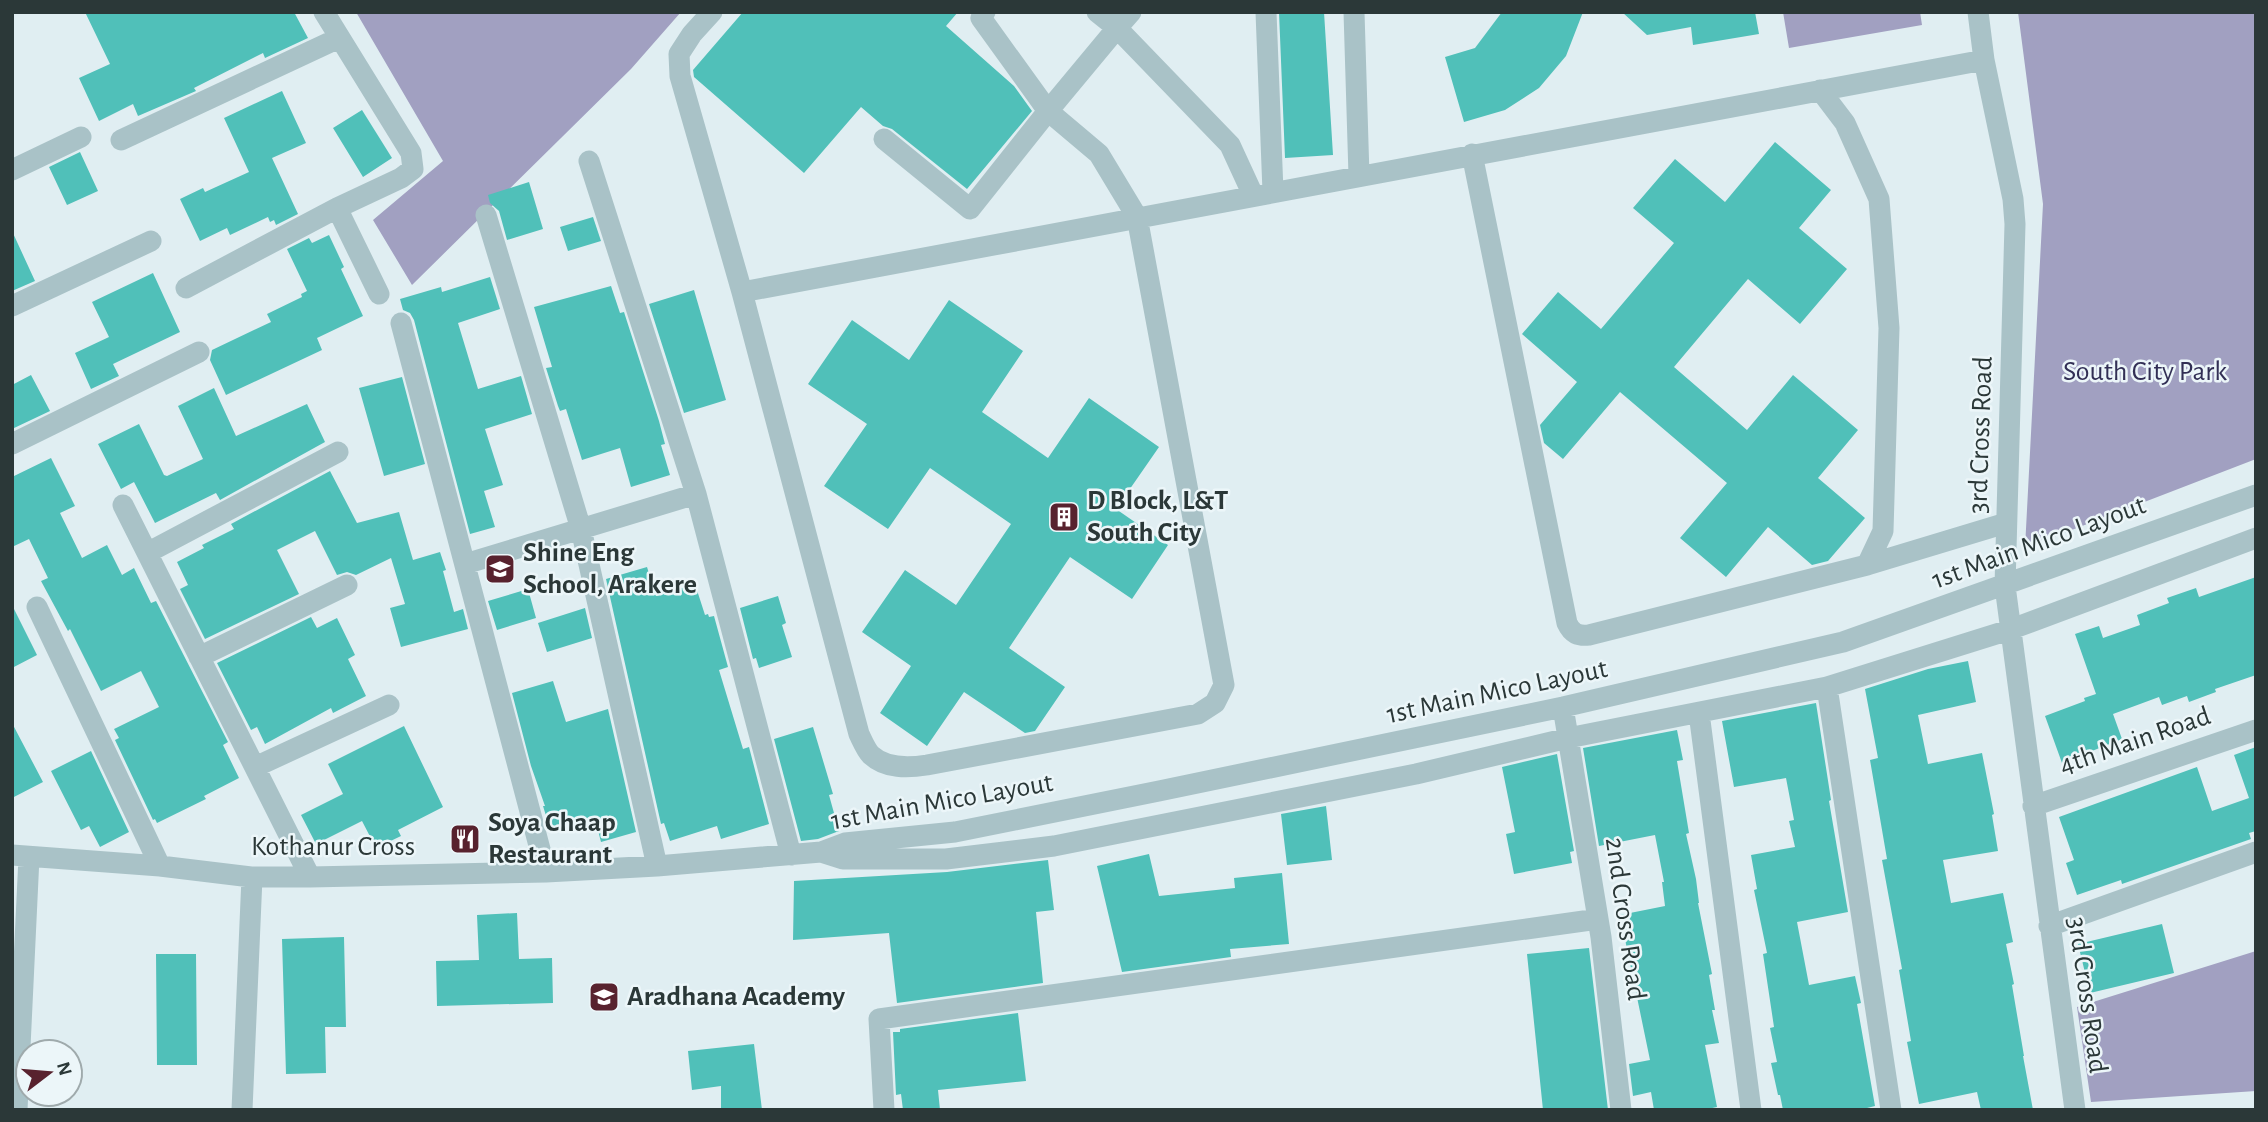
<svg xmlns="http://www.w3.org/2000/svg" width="2268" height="1122" font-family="'Alegreya Sans',sans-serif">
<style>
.green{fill:#a1a0c1}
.building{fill:#50c0b9}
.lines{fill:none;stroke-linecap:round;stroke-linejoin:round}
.minor{stroke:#a9c2c7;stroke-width:21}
.labels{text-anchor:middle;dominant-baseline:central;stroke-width:5;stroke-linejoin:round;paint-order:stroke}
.park-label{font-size:28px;fill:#322f55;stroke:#ecf6f9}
.street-label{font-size:28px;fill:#2b3838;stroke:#ecf6f9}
.poi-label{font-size:28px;font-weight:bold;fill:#2b3838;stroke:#ecf6f9;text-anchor:start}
</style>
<rect width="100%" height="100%" fill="#e0eef2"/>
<path class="green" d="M356,12H681L631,69L412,285L373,220L443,161Z
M1783,12H1920L1922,25L1789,48Z
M2018,12H2256V459L2025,548L2043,204Z
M2256,951V1091L2091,1102L2077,1007Z"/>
<path class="building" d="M85,12H294L308,38L265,58L263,53L194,88L196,91L138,116L133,104L99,121L79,78L110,64Z
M743,12H958L946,26L1014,86L1032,111L967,189L892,129L883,126L861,107L804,173L694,77L693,70Z
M1279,12H1324L1333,155L1285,158Z
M1502,12H1583L1566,56L1539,88L1505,110L1464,122L1445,57L1475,48Z
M1622,12H1755L1759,34L1693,45L1691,27L1647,35Z
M282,91L306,143L272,158L298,214L276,225L274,220L270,222L268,217L230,235L227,228L200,241L180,199L203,188L205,192L249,172L224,118Z
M362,110L392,158L363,177L333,128Z
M1775,142L1831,190L1799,228L1847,269L1800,324L1748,279L1674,367L1747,430L1793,375L1858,430L1818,478L1865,518L1828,561L1812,565L1768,527L1726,577L1680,538L1727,483L1620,392L1563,459L1544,443L1540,425L1577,382L1522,334L1558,292L1601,329L1674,243L1633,208L1675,159L1725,202Z
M80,152L98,191L67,205L49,167Z
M529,182L543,229L507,240L499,211L490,203L488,195Z
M593,217L601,241L568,251L560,227Z
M12,231L35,281L12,291Z
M329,235L344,267L341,269L363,316L317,338L322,350L226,395L210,360L212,350L271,322L267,314L302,297L301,294L307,291L287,249L309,238L312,243Z
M153,273L180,332L113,364L119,376L91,389L75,353L109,337L92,302Z
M490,277L500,309L458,323L478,389L521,376L532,414L485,429L503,485L484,491L495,527L470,534L414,320L410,313L403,310L400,299L441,287L442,292Z
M611,286L620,313L624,312L659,421L665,444L661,445L670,475L631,487L620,448L582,460L566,409L560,411L558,406L546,368L552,367L534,307Z
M694,290L726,400L684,413L649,304Z
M949,300L1023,351L982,412L1048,458L1089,398L1159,447L1116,509L1168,545L1132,599L1070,557L1009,648L1065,687L1035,731L1025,733L964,692L927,746L880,713L911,666L862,632L905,570L956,605L1011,524L930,468L888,529L824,486L867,424L808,384L852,320L909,360Z
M31,375L50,411L12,429V385Z
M402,377L425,464L384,476L359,388Z
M214,388L236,436L307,404L325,442L220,500L216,493L155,523L134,482L121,489L98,444L139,424L164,475L167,476L203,459L178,406Z
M51,458L75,506L60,513L82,558L107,545L122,575L134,568L151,603L156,601L228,742L223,745L239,778L204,796L206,799L157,823L155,819L153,820L115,740L119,738L114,729L159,707L141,671L101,691L70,629L68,631L41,581L48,578L29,539L12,547V477Z
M330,471L357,523L399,512L413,560L440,552L446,570L443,571L454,612L463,609L468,629L401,647L390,608L405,604L391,558L356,575L347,572L337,575L315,531L277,550L299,594L205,639L180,589L188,585L177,562L204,548L202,545L234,529L231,524Z
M647,567L656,596L695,584L705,615L708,614L709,617L714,616L728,667L719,670L743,749L749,747L769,824L721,839L717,826L670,841L664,823L661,824L606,579Z
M2256,577V675L2215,689L2216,692L2189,702L2187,696L2162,705L2159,697L2113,714L2122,739L2062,763L2045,716L2085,701L2084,698L2096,694L2075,634L2099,626L2103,638L2140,625L2137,615L2169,603L2167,598L2196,588L2199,597Z
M528,589L536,618L497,630L488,601Z
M778,596L786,623L782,625L792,657L759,668L756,658L753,659L740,608Z
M12,605L37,655L12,668Z
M585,608L592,638L547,652L538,623Z
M311,617L317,628L337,618L355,655L348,659L366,696L333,713L331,708L265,744L257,727L251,730L217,663Z
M1968,661L1976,702L1918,715L1928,764L1982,753L1994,814L1992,815L1998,851L1943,860L1951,903L2003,893L2013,942L2006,944L2014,984L2012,985L2024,1056H2023L2033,1110H1981L1977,1092L1919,1104L1907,1042L1911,1041L1899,970L1902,969L1882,860L1887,859L1870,760L1878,758L1865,689L1928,669Z
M553,681L566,722L608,709L636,832L601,842L595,819L551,832L543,806H545L531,766L512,693Z
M1816,703L1831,800L1829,801L1848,912L1797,922L1809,985L1855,976L1861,1003L1857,1004L1875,1106L1859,1110H1783L1780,1095H1778L1771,1063L1777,1062L1770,1028L1774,1027L1763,954L1767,953L1754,890L1757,889L1751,855L1795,847L1789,821L1794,820L1786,778L1734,787L1722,721Z
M12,723L43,782L12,798Z
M404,726L443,807L398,830L401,836L376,848L362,821L316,844L301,815L343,794L328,764Z
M813,727L833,794L829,795L839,831L818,839L801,841L774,739Z
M1677,730L1683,760L1677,761L1689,833L1686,834L1696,879L1699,903H1698L1712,974L1709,975L1715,1010H1712L1719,1043L1705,1045L1717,1107L1703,1110H1654L1651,1092L1633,1096L1629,1064L1650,1060L1620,915L1665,906L1662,882H1664L1655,835L1599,846L1583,748Z
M2256,747V831L2249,833L2251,839L2122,884L2121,880L2077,895L2066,863L2074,860L2059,817L2197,767L2212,811L2249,798L2234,755Z
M91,751L129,832L100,847L89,826L81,830L51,771Z
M1557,754L1574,851L1570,852L1572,863L1514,874L1506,834L1515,832L1502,767Z
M1326,806L1332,860L1287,865L1281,814Z
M1149,854L1159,896L1235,888L1234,878L1282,873L1289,944L1230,949L1231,957L1122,972L1097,866Z
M1048,860L1054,910L1036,912L1043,983L897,1003L889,933L793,940L794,881L947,872Z
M517,913L519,959L552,958L553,1003L437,1006L436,961L479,960L477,915Z
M2162,924L2174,973L2090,993L2078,944Z
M344,937L346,1027H325L326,1073L286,1074L282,939Z
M1589,948L1608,1110H1543L1527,954Z
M156,954H196L197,1065H157Z
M1018,1013L1026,1081L938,1090L940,1110H903L901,1094L896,1095L893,1032H900V1029Z
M754,1044L762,1110H721V1086L692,1090L688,1051Z"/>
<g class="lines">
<path class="minor" d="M712,12L692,34L679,54L680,76L742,292L859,734C862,740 866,750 871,755C886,769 908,768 927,765L1198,714L1215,703L1224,685L1137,217L1099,154L1048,111L1117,28L1230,145L1253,195
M1097,12L1117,28L1131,12
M1266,12L1273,192
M1354,12L1359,176
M1978,12L1984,60L2013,199L2015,224L2005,586L2075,1110
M884,139L970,209L1048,111L981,18L985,12
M121,140L339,38
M1472,154L1567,623C1572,634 1578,636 1589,635L1867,565L1883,531L1889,328L1879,199L1845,123L1820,90
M589,161L696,494L791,855
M12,170L81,137
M337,208L379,294
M486,215L581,529L657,866
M186,288L337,208L401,178L413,169L411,153L324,12
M742,292L1984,60
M12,306L151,241
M401,323L546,872
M12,444L199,352
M123,505L310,877
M147,553L338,452
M465,564L696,494
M1867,565L2006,523
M37,607L160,866
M199,657L347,585
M1827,687L1891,1110
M1563,707L1601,937L1621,1110
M1699,713L1751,1110
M255,767L389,705
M2033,806L2256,730
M821,852L843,859H946L1054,846L1416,774L1568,738L1827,687L2009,630L2256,538
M12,855L160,866L251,877H310L546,872L657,866L821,852L845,843L955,832L1159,791L1563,707L1843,642L2256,495
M2049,926L2256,852
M17,1110L29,857
M242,1110L252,877
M884,1110L879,1019L1598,919"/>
</g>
<defs>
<g id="building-square" transform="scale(1.575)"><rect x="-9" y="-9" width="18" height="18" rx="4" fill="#58222e" stroke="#ecf6f9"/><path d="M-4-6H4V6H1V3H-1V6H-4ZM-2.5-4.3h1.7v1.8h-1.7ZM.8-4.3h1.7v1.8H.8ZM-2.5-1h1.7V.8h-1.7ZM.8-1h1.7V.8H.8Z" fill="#fff"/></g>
<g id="school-square" transform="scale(1.575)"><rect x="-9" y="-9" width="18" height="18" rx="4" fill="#58222e" stroke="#ecf6f9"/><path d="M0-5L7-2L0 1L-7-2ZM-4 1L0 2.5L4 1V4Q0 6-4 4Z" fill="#fff"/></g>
<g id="restaurant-square" transform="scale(1.575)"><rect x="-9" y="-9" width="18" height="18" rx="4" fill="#58222e" stroke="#ecf6f9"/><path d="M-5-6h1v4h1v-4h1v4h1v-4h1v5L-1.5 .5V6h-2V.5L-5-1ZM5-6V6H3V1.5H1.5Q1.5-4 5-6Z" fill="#fff"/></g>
</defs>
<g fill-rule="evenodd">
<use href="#building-square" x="1064" y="517"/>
<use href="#school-square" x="500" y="569"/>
<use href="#restaurant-square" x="465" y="839"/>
<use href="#school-square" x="604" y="997"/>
</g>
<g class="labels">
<g class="park-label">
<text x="2145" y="372">South City Park</text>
</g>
<g class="street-label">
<text transform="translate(1981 435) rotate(-88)">3rd Cross Road</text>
<text transform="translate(2039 543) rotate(-20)">1st Main Mico Layout</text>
<text transform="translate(1497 692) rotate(-12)">1st Main Mico Layout</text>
<text transform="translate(2135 741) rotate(-19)">4th Main Road</text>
<text transform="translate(942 802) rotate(-10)">1st Main Mico Layout</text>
<text x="333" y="847">Kothanur Cross</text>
<text transform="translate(1625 919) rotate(82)">2nd Cross Road</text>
<text transform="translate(2087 995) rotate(82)">3rd Cross Road</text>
</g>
<g class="poi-label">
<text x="1087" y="501">D Block, L&amp;T<tspan x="1087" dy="32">South City</tspan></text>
<text x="523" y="553">Shine Eng<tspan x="523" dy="32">School, Arakere</tspan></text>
<text x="488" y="823">Soya Chaap<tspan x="488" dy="32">Restaurant</tspan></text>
<text x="627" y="997">Aradhana Academy</text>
</g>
</g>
<rect width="2268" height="1122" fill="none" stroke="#2b3838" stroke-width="28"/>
<g transform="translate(49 1073) rotate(74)"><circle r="33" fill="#ecf6f9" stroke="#9faaac" stroke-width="2"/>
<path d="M0-5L12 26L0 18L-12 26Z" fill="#58222e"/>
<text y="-10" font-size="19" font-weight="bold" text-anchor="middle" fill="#2b3838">N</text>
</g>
</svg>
